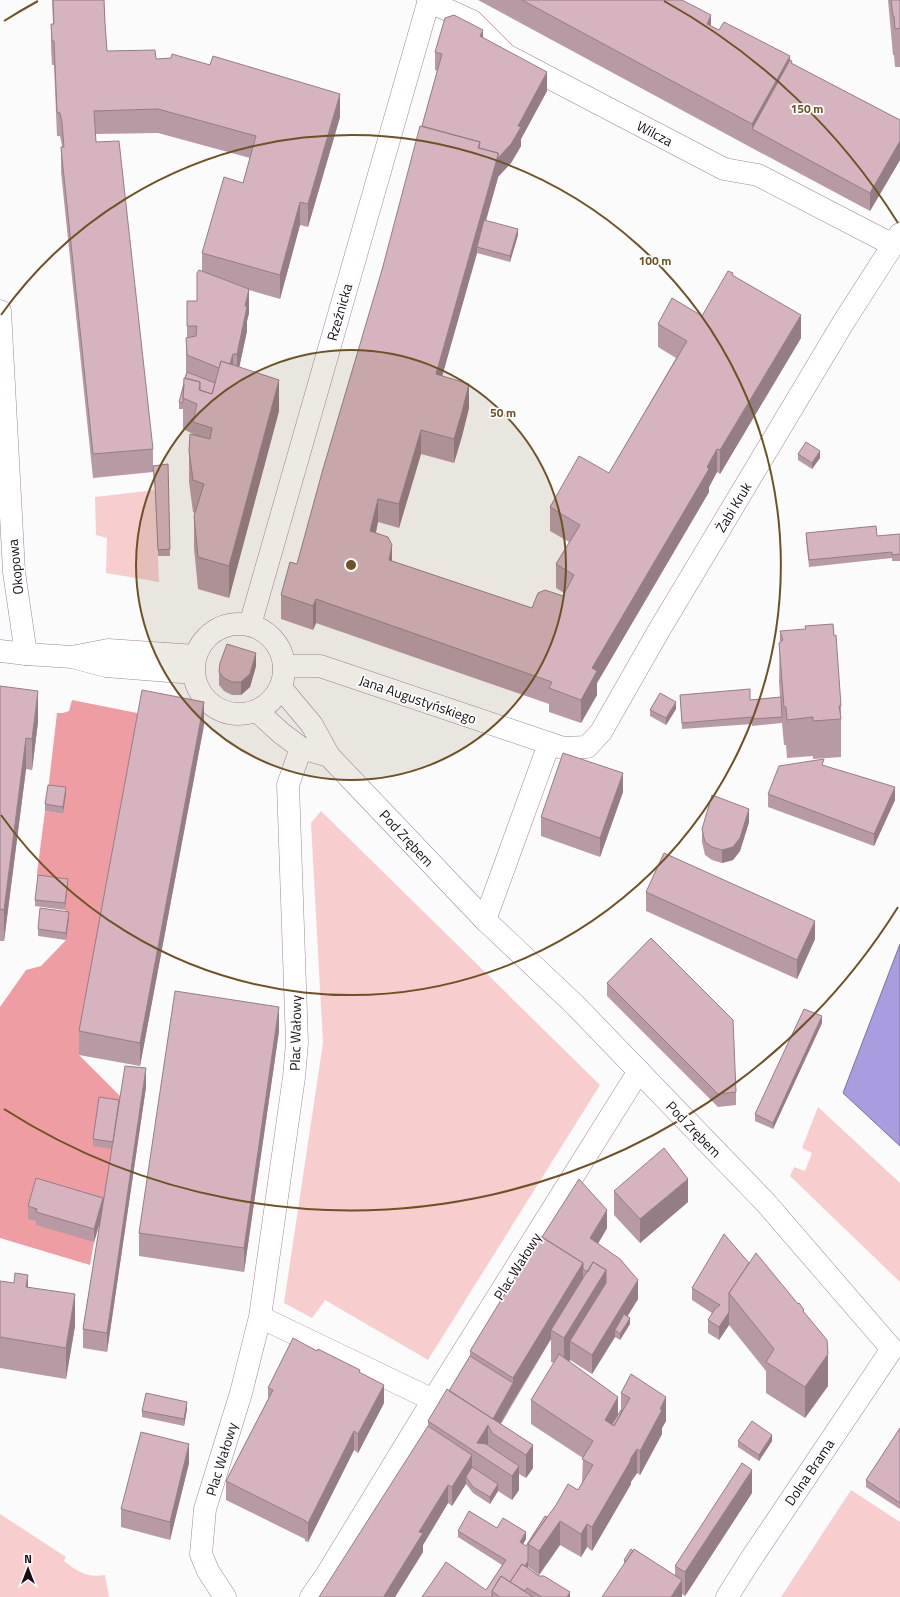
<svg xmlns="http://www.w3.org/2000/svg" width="900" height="1597" font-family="'Titillium Web',sans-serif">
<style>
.green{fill:#f8cdce}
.forest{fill:#ee9ea2}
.water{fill:#a99cdf;stroke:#7d71a2}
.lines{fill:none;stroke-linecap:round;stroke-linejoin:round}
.minor-casing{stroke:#a0859a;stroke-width:23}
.tertiary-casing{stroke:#a0859a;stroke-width:23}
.minor{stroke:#fff;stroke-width:22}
.tertiary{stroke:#fff;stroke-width:22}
.wall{fill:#b79aa4}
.shaded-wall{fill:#957d86}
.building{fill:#d5b3bf;stroke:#957d86}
.ring{fill:none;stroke:#6d5224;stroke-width:2}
.labels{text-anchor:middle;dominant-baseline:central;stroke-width:3.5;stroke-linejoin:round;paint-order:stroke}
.street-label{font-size:14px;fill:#170e15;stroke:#fff}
.centre{fill:#6d5224;stroke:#fff;stroke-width:2}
.ring-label{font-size:12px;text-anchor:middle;font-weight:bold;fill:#6d5224;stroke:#fff;stroke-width:3.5;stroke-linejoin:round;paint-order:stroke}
</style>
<rect width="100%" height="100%" fill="#fbfbfb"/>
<path class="green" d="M155,490L159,582L106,573L107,538L96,535L95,497Z
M321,811L600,1085L428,1360L325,1300L312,1318L284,1303L323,1043L311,823Z
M818,1107L900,1183V1282L790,1176L794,1167L805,1171L812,1153L802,1148Z
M851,1490L900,1522V1597H781Z
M0,1514L66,1557L64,1561C79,1572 86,1578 105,1575L109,1597H0Z"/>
<path class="forest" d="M72,700L142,714L79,1055L121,1097L103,1211L94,1242L90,1265L0,1238V1007L26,970L41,966L66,940L69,919L65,910L68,885L38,881L37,873L45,811L63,814L66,794L48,791L57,713H63L69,711Z"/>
<path class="water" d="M900,944V1146L843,1093Z"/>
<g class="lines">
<g class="minor-casing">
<path id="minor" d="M428,1L472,21L506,55L569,88L724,169L758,175L893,245
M0,311L14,572L26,654
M250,625L429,0
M284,666H320L563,748L587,747L601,732L658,632L843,323L900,234
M485,920L549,744
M260,1317L433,1400
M225,1597L208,1571L201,1554L205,1509L241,1393L260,1317L294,1077L297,1043L288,785L301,748
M311,1597L327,1574L433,1400L639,1071"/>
</g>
<g class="tertiary-casing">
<path id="tertiary" d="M194 669a45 45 0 1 1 90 0a45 45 0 1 1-90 0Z
M0,651L26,654L72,657L106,666L194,673
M77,656L108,650L196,656
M281,688L312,725L329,756L485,920L575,1005L766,1203L892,1349L749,1562L727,1597
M257,711L281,733L301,748L329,756"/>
</g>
<use href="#minor" class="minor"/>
<use href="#tertiary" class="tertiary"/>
</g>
<path class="wall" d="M52,0H104L105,23L107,51L156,59L340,117L308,227L300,225L280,299L249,290V313L247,321V331L239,367L279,411L229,598L198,589L194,548V516L195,513L193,512L189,482V451L193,434L183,429V409H179V402L186,373V338H187V301H197L202,271V253L243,183L250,158L158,133L95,134L96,142L153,449V466L168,464L170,556H158L155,490L153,472L93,478L61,172V147L62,146L60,136H57L54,65H52L51,48V24H53Z
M478,0H682L711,26L719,30L790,61L792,64L900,120V160L870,211L752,148V147V148Z
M888,0H900V67H895L894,55H893Z
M483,38L547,91L521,139V146L511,163L498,177L486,221L518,235L510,262L477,253L442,376L469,408L462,436L454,463L421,454L399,528L378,522L376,533L392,561L532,608L563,596L564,593L556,588V564L569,542L550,531V507L609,473L676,358L658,347V324L702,316L733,275L801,338L720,474L717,472L709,487V492L597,683V695L581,723L549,712V704L316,623L313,630L281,619V595L297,564L382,270L437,71L435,70V52Z
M798,454L820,458L812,469L798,460Z
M806,533L877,536L900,534V561H892V558L809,567L806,540Z
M780,631L834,636L841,706V757L813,759V756L787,758L786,745H784L782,723L752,726V724L682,729L680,695L750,700L780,697L779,682Z
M256,666L250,687L241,695H232L224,691L219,685V672Z
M0,686L38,722L32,770L26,769L4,941H0Z
M676,709L666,725L650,716V710Z
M204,725L140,1066L79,1055V1031Z
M824,766L895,800L874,846L768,807V794Z
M623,792L600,857L541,836V817Z
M66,794L63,814L45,811V804Z
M749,822L740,851L733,860L722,863L712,860L705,855L702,842V829Z
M68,885L65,910L35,906V900Z
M646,892L815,939L797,979L646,911Z
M69,919L66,940L38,936V929Z
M607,983L736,1092V1105L718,1107L607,996Z
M822,1023L773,1129L755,1121V1114Z
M279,1031L244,1272L139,1256V1233Z
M146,1087L107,1352L83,1348V1329L100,1223L94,1242L36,1225V1221L28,1219V1206L103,1200L112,1149L93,1146V1139L119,1100Z
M614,1191L688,1202L640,1243L614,1215Z
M607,1228L598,1244L638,1299L627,1316L630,1324L620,1340L615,1337L592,1374L570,1360L569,1361L618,1414L621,1410V1393L631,1374L666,1421L662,1428V1434L640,1475L637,1473L631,1481V1484L592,1551L587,1547L581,1557L560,1545L539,1575L528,1567V1568L570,1597H422L486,1590L502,1565L458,1537V1531L497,1528L526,1539L523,1544L526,1546L547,1517L578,1490L582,1482L583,1458L531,1424V1400L554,1363L551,1362V1339L501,1424L533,1445V1468L526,1478L519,1474V1490L512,1500L498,1491L490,1504L473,1493L466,1484L452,1506L448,1503L423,1545V1552L395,1597L428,1426V1421L449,1391L470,1356V1351L542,1237Z
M749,1263L804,1312L828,1386L805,1418L766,1393V1371L729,1325L719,1340L708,1333V1320L712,1313L692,1300V1288Z
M0,1281L28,1287L75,1326L66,1379L0,1368Z
M317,1351L360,1373L384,1403L358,1453L354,1450L308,1542L305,1541V1539L226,1500V1481L268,1399V1388Z
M187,1409L184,1426L142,1417V1411Z
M900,1428V1509L866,1487V1480Z
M738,1441H772L759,1461L738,1447Z
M189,1463L170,1540L121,1527V1509Z
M752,1493L685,1596L682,1594V1597L624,1564V1560L675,1575V1566Z"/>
<path class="shaded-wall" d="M711,15V39L707,24Z
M483,30V49L480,36Z
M790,56V80L752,129V148V124Z
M547,72V91L521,139V146L511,163L498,177V158L518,126Z
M340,94V117L308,227V204Z
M900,141V160L870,211V193Z
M498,155V178L478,247H477V253L436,398V374Z
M300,202V225L280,299V275Z
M518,229V235L510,262V256Z
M249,289V313L247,321V331L237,378V354L245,306Z
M801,315V338L720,474V450Z
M233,354V378L228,371Z
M279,380V411L229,598V566Z
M469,384V408L462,436L454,463V439Z
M421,430V454L399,528V504Z
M717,449V472L709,487V492L597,683V695L581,723V700L592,668Z
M820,451V458L812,469V463Z
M378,499V522L370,555V531Z
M392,545V568L389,560Z
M316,599V623L313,630V606Z
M256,653V666L250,687L241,695V682Z
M38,691V722L32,770V739Z
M204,702V725L140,1066V1043Z
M676,702V709L666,725V718Z
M26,738V769L4,941V910Z
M623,773V792L600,857V838Z
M66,787V794L63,814V807Z
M895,787V800L874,846V834Z
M749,809V822L740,851L733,860L722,863V850Z
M68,879V885L65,910V903Z
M69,912V919L66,940V933Z
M815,921V939L797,979V960Z
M279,1007V1031L244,1272V1248Z
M822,1016V1023L773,1129V1123Z
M146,1068V1087L107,1352V1333Z
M688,1179V1202L640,1243V1219Z
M103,1198V1211L94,1242V1229Z
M607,1210V1228L590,1257V1238Z
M583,1263V1287L551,1330V1339L513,1401V1378Z
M606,1270V1302L570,1341V1360L564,1370V1338Z
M28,1275V1307L26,1287Z
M638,1280V1299L618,1332L615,1330V1337L592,1374V1355Z
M75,1294V1326L66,1379V1348Z
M729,1312V1325L719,1340V1327Z
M630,1318V1324L620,1340V1334Z
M828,1354V1386L805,1418V1387Z
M513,1383V1401L494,1435L491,1422Z
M384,1385V1403L358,1453V1434Z
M618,1397V1421L607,1439L605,1420Z
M666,1397V1421L662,1428V1434L640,1475V1451Z
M187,1402V1409L184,1426V1419Z
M488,1425V1448L477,1443Z
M354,1431V1450L308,1542V1523Z
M772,1435V1441L759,1461V1455Z
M189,1444V1463L170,1540V1522Z
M533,1445V1468L526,1478V1455Z
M637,1449V1473L631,1482V1484L592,1551V1527L630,1460Z
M472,1455V1474L466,1477V1484L452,1506V1487Z
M519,1466V1490L512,1500V1476Z
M752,1470V1493L685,1596V1572Z
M498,1484V1491L490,1504V1497Z
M448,1485V1503L423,1545V1552L395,1597H384V1596L419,1532Z
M560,1521V1545L539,1575V1551Z
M587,1524V1547L581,1557V1534Z
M526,1532V1539L520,1549V1542Z
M528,1561V1567L508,1597H505Z
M682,1580V1597H671Z
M570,1592V1597H567Z"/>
<path class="building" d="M53,0H104L105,23L107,51L155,50L156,59L171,58L172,54L210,65L213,56L340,94L308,204L300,202L280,275L202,253L224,177L243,183L256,136L158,109L94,111L96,142L119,141L153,449L93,454L61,148V147H64L62,123L60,113L57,112L54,41H52L51,24H54Z
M522,0H682L711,15L707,24L719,30L724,22L790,56L752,124Z
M891,0H900V28L895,29L894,16H893Z
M454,15L483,30L480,36L547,72L518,126L521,127L511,144L498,158V153L479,148L480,142L422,126L442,54L435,52L445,18Z
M790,60L792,61L791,63L900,120V141L870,193L752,129Z
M420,126L480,142L478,148L498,153V155L436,374L469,384L462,412L454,439L421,430L399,504L378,499L370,531L388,537L392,545L389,560L532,608L538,593L545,590L563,596L574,575L556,564L580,525L550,507L579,456L609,473L687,341L658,324L672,298L702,316L728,271L733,273L732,275L801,315L720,450L717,449L707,467L709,469L592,668L597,671L581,700L549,688L552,682L316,599L313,606L281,595L290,562L297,564L323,469L382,270Z
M484,220L518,229L510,256L477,247Z
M199,270L249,289L245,306L247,307L237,354H233L230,364L221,361L219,368L187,355L186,338L196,336L197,326H187V301H197V273Z
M221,361L279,380L229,566L198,557L194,516L204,484L193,480L189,451L190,434L210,439L212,428L193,422L197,404L183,398L184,378L200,382L199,390L212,394Z
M187,372L215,383L212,394L200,390V382L185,378Z
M184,384L183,398V403L179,402Z
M806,442L820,451L812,463L798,454Z
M168,464L170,549L158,550L155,483L153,466Z
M876,526L877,536L900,534V554L892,555V552L809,560L806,533Z
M833,624L834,636L836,635L841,706H839L841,719L813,721V717L787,720L786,707H784L779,643L783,640L780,631L806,629L805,626Z
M227,644L256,653L250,674L241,682H232L224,678L219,672L220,663Z
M0,686L38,691L32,739L26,738L4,910L0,909Z
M750,689V700L781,697L782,717L752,719V717L682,723L680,695Z
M142,690L204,702L140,1043L79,1031Z
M660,693L676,702L666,718L650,710Z
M563,753L623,773L600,838L541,817Z
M824,759L822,765L895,787L874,834L768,794L779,766Z
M48,785L66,787L63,807L45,804Z
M712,795L749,809L740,838L733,847L722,850L712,847L705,842L702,829Z
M664,853L815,921L797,960L646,892Z
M38,875L68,879L65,903L35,900Z
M40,908L69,912L66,933L38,929Z
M651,938L733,1020L736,1092L718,1094L607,983Z
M175,991L279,1007L244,1248L139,1233Z
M804,1009L822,1016L773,1123L755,1114Z
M125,1066L146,1068L107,1333L83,1329Z
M99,1097L119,1100L113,1142L93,1139Z
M664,1148L688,1179L640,1219L614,1191Z
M36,1178L103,1198L94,1229L36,1212L37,1209L28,1206Z
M579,1179L607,1210L590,1238L620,1259L638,1280L592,1355L570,1341L606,1283V1270L593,1262L588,1272L583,1269V1263L542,1237Z
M724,1234L749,1263L729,1293V1312L719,1327L708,1320L715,1309L720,1305L692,1288Z
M540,1236L583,1263L513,1378L470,1351Z
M756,1253L798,1304L799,1303L804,1310L803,1311L827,1340L828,1354L805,1387L766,1362L774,1349L729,1293Z
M593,1262L606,1270L564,1338L551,1330Z
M15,1273L28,1275L26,1287L75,1294L66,1348L0,1337V1281L14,1283Z
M624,1314L630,1318L620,1334L615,1330Z
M293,1338L317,1351L318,1349L360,1370L359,1372L384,1385L358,1434L354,1431L308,1523L305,1522L306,1521L226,1481L273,1390L268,1388Z
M559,1354L618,1397L605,1420L614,1426L630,1398L621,1393L631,1374L666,1397L660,1409L662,1410L640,1451L637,1449L631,1458L630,1460H631L592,1527L587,1524L581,1534L560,1521L539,1551L528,1544L556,1505L568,1484L578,1490L593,1465L582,1459L593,1441L531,1400Z
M470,1356L513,1383L493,1419L449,1391Z
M447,1389L533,1445L526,1455L492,1433L488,1425L477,1443L486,1444L519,1466L512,1476L428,1421Z
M146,1393L187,1402L184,1419L142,1411Z
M621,1410L622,1411L614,1426L612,1424Z
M752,1421L772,1435L759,1455L738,1441Z
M428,1426L472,1455L452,1487L448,1485L419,1532L423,1533L384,1596L386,1597H319Z
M900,1428V1503L866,1480Z
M141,1432L189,1444L170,1522L121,1509Z
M742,1463L752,1470L685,1572L675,1566Z
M472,1467L498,1484L490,1497L473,1487L466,1477Z
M469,1511L497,1528L503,1518L526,1532L520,1542L526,1546L545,1516L547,1517L528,1544V1561L525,1566L522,1564L510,1582L501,1576L492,1591V1597H422L446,1562L486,1590L506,1560L458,1531Z
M631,1549L633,1551L626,1561L624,1560Z
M634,1549L682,1580L671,1597H602Z
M522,1564L539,1576H544L570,1592L567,1597H542L527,1588L525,1591L510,1582Z
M501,1576L533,1597H500L492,1591Z"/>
<circle cx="351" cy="565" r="215" fill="#6d5224" fill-opacity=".12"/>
<g class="ring">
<circle cx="351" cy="565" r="215"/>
<path d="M1 315A430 430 0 1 1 1 815"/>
<path d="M898 907A645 645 0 0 1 4 1109M4 21A645 645 0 0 1 38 1M664 1A645 645 0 0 1 898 223"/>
</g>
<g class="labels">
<g class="street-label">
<text transform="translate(655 133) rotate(28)">Wilcza</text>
<text transform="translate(339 312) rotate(-74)">Rzeźnicka</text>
<text transform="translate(733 507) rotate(-59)">Żabi Kruk</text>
<text transform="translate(15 567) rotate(-96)">Okopowa</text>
<text transform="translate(418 699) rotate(19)">Jana Augustyńskiego</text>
<text transform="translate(407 838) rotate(47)">Pod Zrębem</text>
<text transform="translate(295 1033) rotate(-89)">Plac Wałowy</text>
<text transform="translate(694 1129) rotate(46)">Pod Zrębem</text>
<text transform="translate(517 1266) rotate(-58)">Plac Wałowy</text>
<text transform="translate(221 1459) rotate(-73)">Plac Wałowy</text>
<text transform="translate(809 1472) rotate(-56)">Dolna Brama</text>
</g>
</g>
<circle cx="351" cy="565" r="6" class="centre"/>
<g class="ring-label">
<text x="807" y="113">150 m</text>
<text x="655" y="265">100 m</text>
<text x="503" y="417">50 m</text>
</g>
<g transform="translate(28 1569)" stroke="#ffffff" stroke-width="3" paint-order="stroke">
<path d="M0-3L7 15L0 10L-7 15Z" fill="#170e15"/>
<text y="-6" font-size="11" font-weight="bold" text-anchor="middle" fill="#170e15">N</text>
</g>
</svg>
